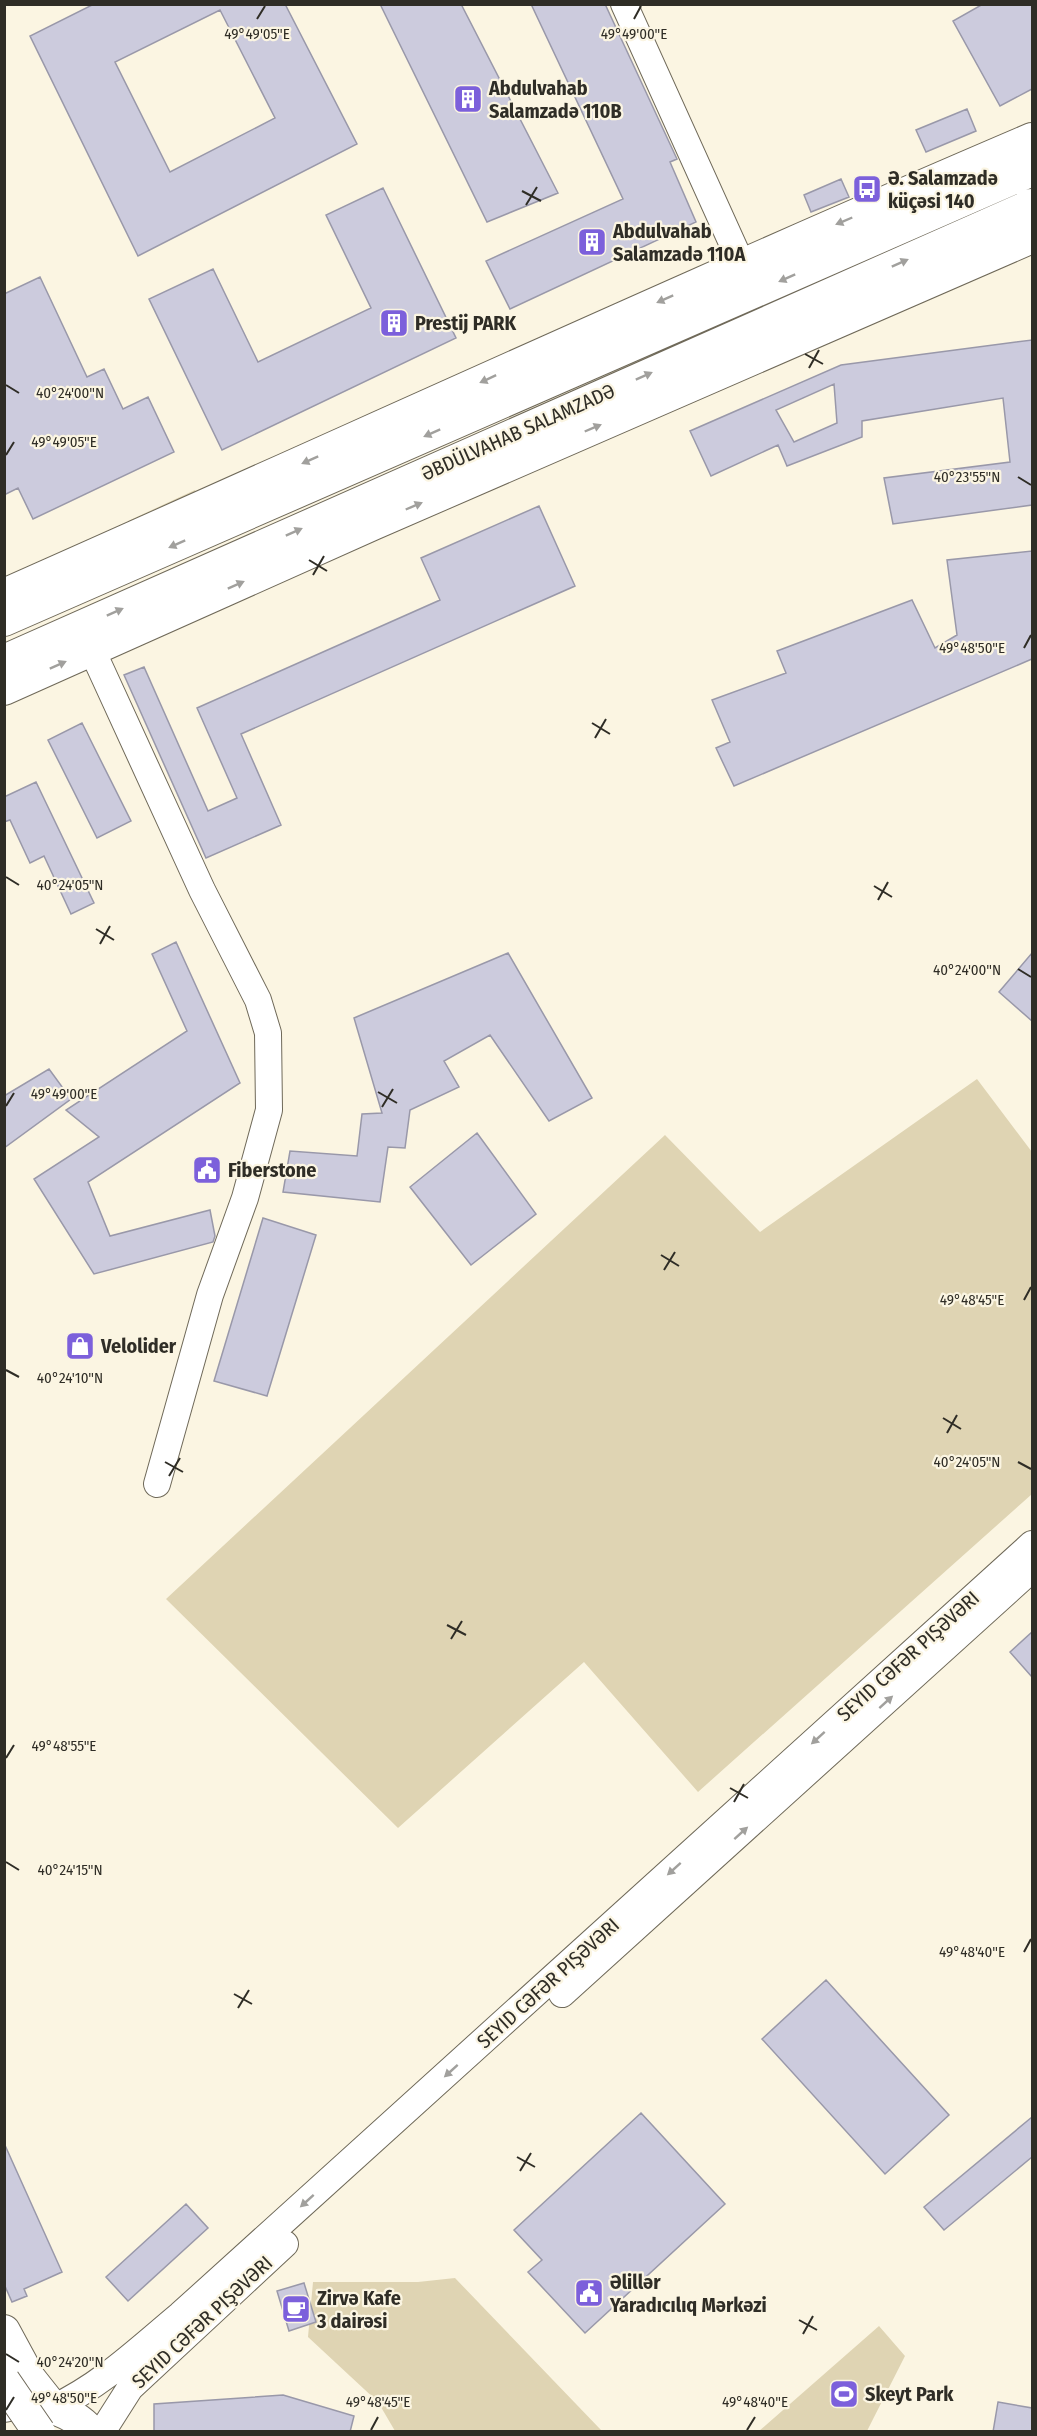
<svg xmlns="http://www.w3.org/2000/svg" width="1037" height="2436" font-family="'Fira Sans Condensed',sans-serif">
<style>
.green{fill:#dfd4b3}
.building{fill:#cccbdd;stroke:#9998a9;stroke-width:1.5;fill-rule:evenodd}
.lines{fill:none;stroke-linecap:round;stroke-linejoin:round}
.minor-casing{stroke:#6f6959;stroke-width:28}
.major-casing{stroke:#6f6959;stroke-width:34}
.minor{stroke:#fff;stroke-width:26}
.major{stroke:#fff;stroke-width:32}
.major-bridge-casing{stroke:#6f6959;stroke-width:34;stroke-linecap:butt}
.major-bridge{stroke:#fff;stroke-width:32}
.oneway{fill:#a1a09d}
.ticks{fill:none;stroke:#2f2d26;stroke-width:2}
.labels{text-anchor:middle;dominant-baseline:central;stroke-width:4.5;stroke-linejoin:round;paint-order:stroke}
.poi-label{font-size:20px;font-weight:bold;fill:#2f2d26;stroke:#fbf5e2;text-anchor:start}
.street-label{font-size:20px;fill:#2f2d26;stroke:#fbf5e2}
.ticks-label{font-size:15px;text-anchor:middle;fill:#2f2d26;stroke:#fbf5e2;stroke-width:4.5;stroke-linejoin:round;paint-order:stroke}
</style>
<rect width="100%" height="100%" fill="#fbf5e2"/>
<path class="green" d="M195,490L198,497L131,527L128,521Z
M977,1079L1032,1152V1494L698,1792L584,1662L398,1828L166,1599L665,1135L760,1232Z
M455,2278L601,2430V2431H395L378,2402L308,2337L313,2282H418Z
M879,2326L905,2356L867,2431H759Z"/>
<path class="building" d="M94,4H285L357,144L138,256L30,36ZM220,10L275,118L170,172L115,62Z
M380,4H461L558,193L487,222Z
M531,4H605L677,159L670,162L696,222L510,309L486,261L623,199Z
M983,4H1032V89L1000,106L953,21Z
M967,109L976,131L926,152L916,130Z
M841,179L849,197L811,212L804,195Z
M383,188L456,338L222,450L149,299L213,269L258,362L371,308L326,215Z
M40,277L87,377L104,369L123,409L148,397L174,452L33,519L18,488L4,495V294Z
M1032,340V505L893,524L884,478L1010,462L1003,398L862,421V437L787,466L778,445L711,476L690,431L841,365ZM834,384L837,423L794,442L776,410Z
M539,506L575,586L241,734L281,825L206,858L124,675L144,667L208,811L237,798L197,708L440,600L421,558Z
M1032,551V659L734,786L716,748L730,742L712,700L786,673L777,651L912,600L935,648L957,635L947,560Z
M82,723L131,821L97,838L48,740Z
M36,782L94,903L71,914L44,856L30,863L10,820L4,822V797Z
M176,942L240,1083L88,1182L110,1236L210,1210L215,1236L213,1242L94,1274L34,1179L99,1137L66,1110L187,1031L152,954Z
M508,953L592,1098L549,1121L490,1035L444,1061L459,1087L410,1110L405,1148L388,1147L380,1202L283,1192L290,1151L357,1156L362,1114L382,1113L354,1018Z
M1032,953V1021L999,992Z
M49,1069L71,1099L4,1148V1096Z
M477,1133L536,1214L471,1265L410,1187Z
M263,1218L316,1235L267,1396L214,1381Z
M1032,1632V1677L1010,1652Z
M826,1980L949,2115L885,2174L762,2039Z
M641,2113L725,2204L585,2333L528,2272L542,2260L514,2230Z
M1032,2117V2157L944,2230L924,2207Z
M4,2143L62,2272L24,2289L27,2296L12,2302L4,2284Z
M186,2204L208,2228L128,2301L106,2277Z
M304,2283L316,2322L289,2331L277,2291Z
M283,2395L354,2416L350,2432H154V2404Z
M998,2402L1032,2408V2432H993Z"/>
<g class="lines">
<g class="minor-casing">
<path id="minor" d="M624,4L742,265
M92,650L202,890L258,1000L268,1033L269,1110L245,1198L210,1295L157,1484
M562,1994L1032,1569
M53,2408C102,2385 139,2349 180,2315L1032,1544
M102,2432L130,2388L285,2244"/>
</g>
<g class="major-casing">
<path id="major" d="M4,595C347,443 688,286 1032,139
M4,620L1032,170
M4,661L1032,205
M4,689L373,524L1032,237
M4,2331L30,2379L53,2408
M4,2406C34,2399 70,2408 91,2432"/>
</g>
<use href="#minor" class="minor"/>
<use href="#major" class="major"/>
<g class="major-bridge-casing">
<path id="major-bridge" d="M4,2381L39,2432"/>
</g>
<use href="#major-bridge" class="major-bridge"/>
</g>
<defs><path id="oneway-solid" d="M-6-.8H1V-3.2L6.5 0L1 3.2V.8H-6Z" transform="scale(1.5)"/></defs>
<g class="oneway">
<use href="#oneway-solid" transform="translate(844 221) rotate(157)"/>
<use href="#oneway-solid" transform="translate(900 263) rotate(-24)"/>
<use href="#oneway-solid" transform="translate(787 278) rotate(156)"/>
<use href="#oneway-solid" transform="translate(665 299) rotate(156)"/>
<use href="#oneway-solid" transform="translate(644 376) rotate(-24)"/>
<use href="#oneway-solid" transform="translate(488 379) rotate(155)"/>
<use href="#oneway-solid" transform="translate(593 428) rotate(-23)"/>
<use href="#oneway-solid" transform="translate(432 433) rotate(156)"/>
<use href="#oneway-solid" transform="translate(310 460) rotate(156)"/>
<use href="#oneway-solid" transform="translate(414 506) rotate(-23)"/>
<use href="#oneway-solid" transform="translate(294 532) rotate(-24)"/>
<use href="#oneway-solid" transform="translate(177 544) rotate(156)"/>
<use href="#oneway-solid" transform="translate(236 585) rotate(-24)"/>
<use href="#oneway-solid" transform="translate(115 612) rotate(-24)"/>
<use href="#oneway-solid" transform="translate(58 665) rotate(-24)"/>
<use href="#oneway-solid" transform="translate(886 1702) rotate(-42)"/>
<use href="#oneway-solid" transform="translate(818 1738) rotate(138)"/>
<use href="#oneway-solid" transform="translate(741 1833) rotate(-42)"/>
<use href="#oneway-solid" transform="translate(674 1869) rotate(138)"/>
<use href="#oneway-solid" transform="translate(451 2071) rotate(138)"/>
<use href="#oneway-solid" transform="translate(307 2201) rotate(138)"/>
</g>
<path class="ticks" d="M257,19L265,6M634,19L641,6M522,191L541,201M526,205L537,187M805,354L823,364M809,368L819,350M6,385L19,393M6,455L14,442M1018,477L1031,485M309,560L327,571M313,575L324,556M1024,648L1031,635M592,723L610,734M595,738L606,719M6,877L19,885M874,886L892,897M878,900L888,882M96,929L114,940M100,944L110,926M1018,969L1031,977M378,1092L397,1103M6,1106L14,1093M382,1107L393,1089M661,1255L679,1266M664,1270L675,1252M1024,1300L1031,1287M6,1370L19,1377M943,1418L961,1429M947,1433L957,1415M165,1462L183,1472M1018,1462L1031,1469M169,1476L180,1458M447,1625L466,1635M451,1639L462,1621M6,1758L14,1745M730,1788L748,1798M734,1802L744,1784M6,1862L19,1870M1024,1952L1031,1939M234,1994L252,2004M238,2008L249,1990M517,2157L535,2167M520,2171L531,2153M799,2320L817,2330M803,2334L813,2316M6,2354L19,2362M6,2410L14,2397M371,2430L378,2417M747,2430L755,2417"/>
<defs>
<g id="building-square" transform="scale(1.5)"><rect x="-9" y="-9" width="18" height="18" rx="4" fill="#7c60db" stroke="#fbf5e2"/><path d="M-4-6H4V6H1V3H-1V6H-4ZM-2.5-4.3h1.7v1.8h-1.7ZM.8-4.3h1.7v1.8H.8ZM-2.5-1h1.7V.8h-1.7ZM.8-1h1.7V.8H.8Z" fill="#fff"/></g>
<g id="bus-square" transform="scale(1.5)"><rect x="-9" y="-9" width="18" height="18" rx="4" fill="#7c60db" stroke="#fbf5e2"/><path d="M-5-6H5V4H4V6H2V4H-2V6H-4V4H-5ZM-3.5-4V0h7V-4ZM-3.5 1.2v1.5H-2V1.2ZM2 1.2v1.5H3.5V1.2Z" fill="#fff"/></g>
<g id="civic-square" transform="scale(1.5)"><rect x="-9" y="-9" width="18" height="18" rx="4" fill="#7c60db" stroke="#fbf5e2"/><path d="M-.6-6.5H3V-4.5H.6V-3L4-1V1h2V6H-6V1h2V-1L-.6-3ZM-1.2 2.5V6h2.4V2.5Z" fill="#fff"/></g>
<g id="shop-square" transform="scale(1.5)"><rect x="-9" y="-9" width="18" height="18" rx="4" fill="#7c60db" stroke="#fbf5e2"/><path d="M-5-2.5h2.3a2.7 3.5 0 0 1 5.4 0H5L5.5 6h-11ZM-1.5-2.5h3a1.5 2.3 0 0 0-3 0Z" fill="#fff"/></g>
<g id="cafe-square" transform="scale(1.5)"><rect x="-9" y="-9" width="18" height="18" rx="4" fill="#7c60db" stroke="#fbf5e2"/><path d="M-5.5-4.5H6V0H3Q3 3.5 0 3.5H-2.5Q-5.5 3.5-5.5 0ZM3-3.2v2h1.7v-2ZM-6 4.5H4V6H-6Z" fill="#fff"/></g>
<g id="stadium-square" transform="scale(1.5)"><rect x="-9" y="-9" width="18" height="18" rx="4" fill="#7c60db" stroke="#fbf5e2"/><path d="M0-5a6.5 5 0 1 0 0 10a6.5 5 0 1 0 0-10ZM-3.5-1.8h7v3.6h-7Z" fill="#fff"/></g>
</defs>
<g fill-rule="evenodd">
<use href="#building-square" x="468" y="99"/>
<use href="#bus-square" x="867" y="189"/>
<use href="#building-square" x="592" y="242"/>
<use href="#building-square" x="394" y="323"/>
<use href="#civic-square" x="207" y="1170"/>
<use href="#shop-square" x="80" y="1346"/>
<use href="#civic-square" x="589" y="2293"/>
<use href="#cafe-square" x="296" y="2309"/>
<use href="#stadium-square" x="844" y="2394"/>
</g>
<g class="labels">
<g class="poi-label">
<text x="489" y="88">Abdulvahab<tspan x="489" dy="23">Salamzadə 110B</tspan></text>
<text x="888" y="178">Ə. Salamzadə<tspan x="888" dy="23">küçəsi 140</tspan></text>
<text x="613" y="231">Abdulvahab<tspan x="613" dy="23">Salamzadə 110A</tspan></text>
<text x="415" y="323">Prestij PARK</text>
<text x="228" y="1170">Fiberstone</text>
<text x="101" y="1346">Velolider</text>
<text x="610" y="2282">Əlillər<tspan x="610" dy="23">Yaradıcılıq Mərkəzi</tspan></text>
<text x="317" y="2298">Zirvə Kafe<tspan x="317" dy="23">3 dairəsi</tspan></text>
<text x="865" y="2394">Skeyt Park</text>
</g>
<g class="street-label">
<text transform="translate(518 432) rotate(-24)">ƏBDÜLVAHAB SALAMZADƏ</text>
<text transform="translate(908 1656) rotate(-42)">SEYID CƏFƏR PIŞƏVƏRI</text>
<text transform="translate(548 1983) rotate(-42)">SEYID CƏFƏR PIŞƏVƏRI</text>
<text transform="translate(202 2322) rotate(-43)">SEYID CƏFƏR PIŞƏVƏRI</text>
</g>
</g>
<g class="ticks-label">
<text x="257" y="39">49°49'05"E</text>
<text x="634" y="39">49°49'00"E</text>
<text x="70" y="398">40°24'00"N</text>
<text x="64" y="447">49°49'05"E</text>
<text x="967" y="482">40°23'55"N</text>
<text x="972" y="653">49°48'50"E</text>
<text x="70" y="890">40°24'05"N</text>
<text x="967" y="975">40°24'00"N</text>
<text x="64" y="1099">49°49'00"E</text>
<text x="972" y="1305">49°48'45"E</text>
<text x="70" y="1383">40°24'10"N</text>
<text x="967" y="1467">40°24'05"N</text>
<text x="64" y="1751">49°48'55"E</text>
<text x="70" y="1875">40°24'15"N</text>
<text x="972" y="1957">49°48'40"E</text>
<text x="70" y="2367">40°24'20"N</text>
<text x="64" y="2403">49°48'50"E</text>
<text x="378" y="2407">49°48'45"E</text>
<text x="755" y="2407">49°48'40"E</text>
</g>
<rect width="1037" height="2436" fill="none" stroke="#2f2d26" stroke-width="12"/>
</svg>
